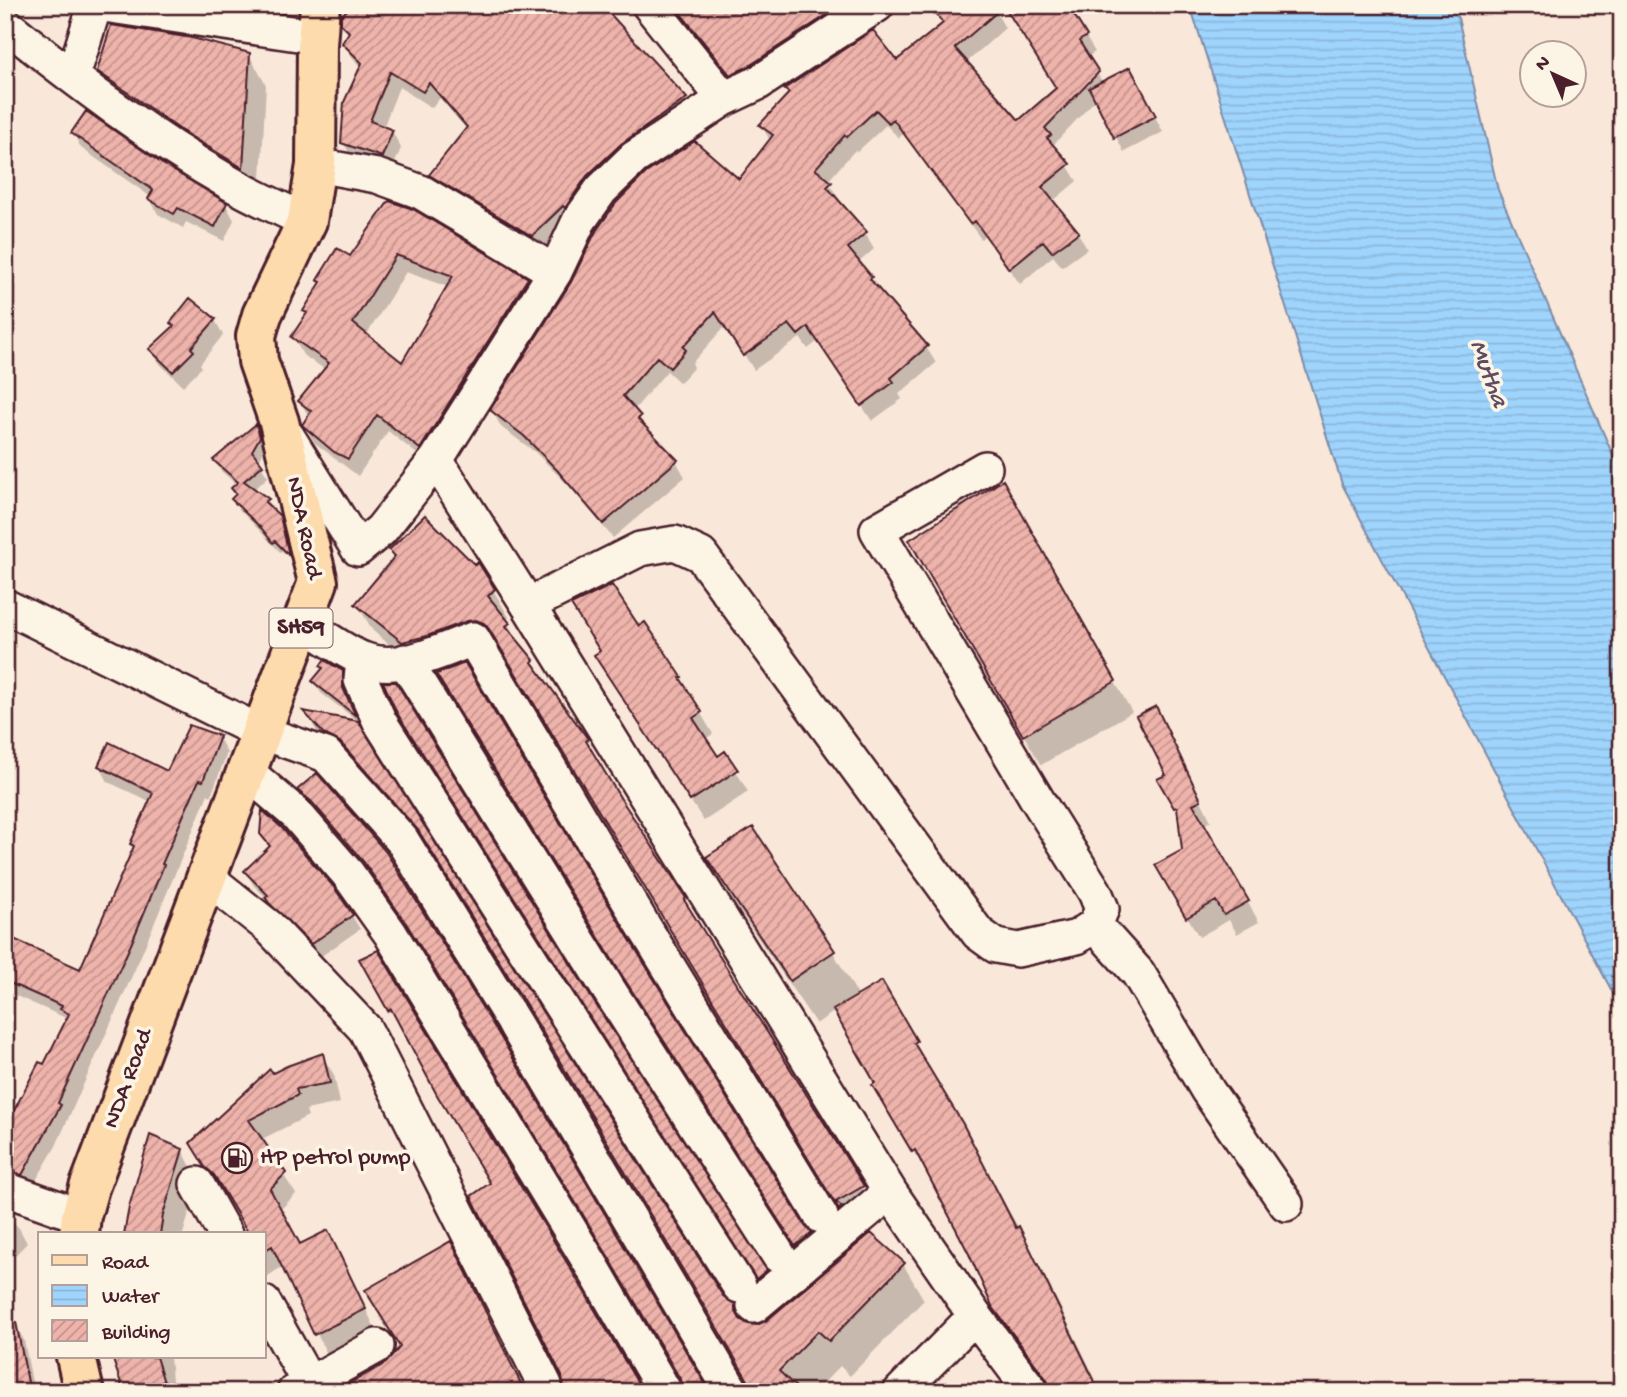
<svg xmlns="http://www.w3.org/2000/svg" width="1627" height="1397" font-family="'Gochi Hand',sans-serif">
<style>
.water{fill:url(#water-rules);stroke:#7d8ca9;stroke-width:2}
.shadow{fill:#0003;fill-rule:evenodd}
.building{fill:url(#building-hatch);stroke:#4a1f2b;stroke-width:2;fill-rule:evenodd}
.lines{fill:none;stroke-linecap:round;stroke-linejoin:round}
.minor-casing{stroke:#4a1f2b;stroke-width:38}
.primary-casing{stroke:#4a1f2b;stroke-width:44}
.minor{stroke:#fcf5e5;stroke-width:33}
.primary{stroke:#fedbac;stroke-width:38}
.labels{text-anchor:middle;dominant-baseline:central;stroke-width:7;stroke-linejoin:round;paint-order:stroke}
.shield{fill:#fcf5e5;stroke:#7f5f63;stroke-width:2}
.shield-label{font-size:23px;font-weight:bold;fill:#4a1f2b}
.street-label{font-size:24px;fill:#4a1f2b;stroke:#fcf5e5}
.poi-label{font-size:24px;fill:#4a1f2b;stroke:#fcf5e5;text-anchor:start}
.water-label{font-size:26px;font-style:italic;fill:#5f4c60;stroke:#fcf5e5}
</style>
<defs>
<pattern id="water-rules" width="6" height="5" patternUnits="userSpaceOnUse" patternTransform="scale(1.75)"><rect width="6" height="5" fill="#9fd4fd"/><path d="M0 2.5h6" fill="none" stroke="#8ab6d9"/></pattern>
<pattern id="building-hatch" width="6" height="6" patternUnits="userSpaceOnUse" patternTransform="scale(1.75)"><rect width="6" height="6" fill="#eeb3ab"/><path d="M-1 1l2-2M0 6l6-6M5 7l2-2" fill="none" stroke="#c3918b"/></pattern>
</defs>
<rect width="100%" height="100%" fill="#f9e8d9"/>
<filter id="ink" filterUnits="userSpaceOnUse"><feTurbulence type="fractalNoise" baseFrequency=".0143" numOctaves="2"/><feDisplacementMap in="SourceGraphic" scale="14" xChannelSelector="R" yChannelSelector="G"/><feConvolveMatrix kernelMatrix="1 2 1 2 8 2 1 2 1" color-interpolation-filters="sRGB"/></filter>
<g filter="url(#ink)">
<path class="water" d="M1190,5H1455L1498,190L1622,476V1010L1342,484Z"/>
<path class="shadow" d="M163,5H239V21Z
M354,5H612L605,12L685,99L695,116L573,221L542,251L441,191L431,175L467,130L440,98L432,108L399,87L383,128L392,131L401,148L391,173L353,159L343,142L362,68L354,60L344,43L349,35L342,23Z
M669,5H876L740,91L676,10Z
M928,5H992L1005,28L966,63L1019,122L1058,89L1066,5L1095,52L1087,57L1103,83L1138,84L1163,132L1124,152L1096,99L1054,144L1077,181L1052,202L1078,233L1087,249L1062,267L1053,256L1020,284L985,235L981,239L903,134L899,138L886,125L857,152L855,150L828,181L839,199L837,201L865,233L874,249L858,263L878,291L926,347L936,363L899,394L902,399L872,421L818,341L808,349L800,338L754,370L725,326L692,363L694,367L680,383L667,371L634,410L648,432L676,461L685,477L613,538L569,486L535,452L501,427L492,410L739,182L771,142L761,125L790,94L787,89L897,62L944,25Z
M249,55L266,85L260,197L117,102L99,71Z
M73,133L160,164L226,205L234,220L224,241L186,222L183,228L158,214L150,199L151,197L81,148Z
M389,203L527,280L537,297L431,465L388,431L358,476L315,443L304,425L309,417L300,401L326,370L303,355L293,337L307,315L305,311L322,284L319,280L350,259ZM406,272L448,287L403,365L366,336Z
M215,320L223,335L200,364L202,367L183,386L160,364L151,350L175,327L172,323Z
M256,426L265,449L258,462L268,477L253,490L267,500L285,529L293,561L282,551L280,552L240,510L234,499L237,496V485L221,471L215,461Z
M1002,483L1132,712L1041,765L911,541Z
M391,551L493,590L509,617L506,621L525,652L586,740L602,767L600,769L673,880L878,1214L856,1236L507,656L501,650L492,647L419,669L373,631L357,604L395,558Z
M638,628L680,678L713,734L705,739L717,758L736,771L748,792L704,821L608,677Z
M322,666L341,672L348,684L349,701L359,722L321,693L314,682L324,670Z
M1156,708L1211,821L1203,825L1259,922L1237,934L1229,920L1199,937L1158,865L1184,851L1180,815L1159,780L1168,776Z
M307,714L357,722L721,1298L734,1306L745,1324L757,1327L767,1322L778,1313L419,747L589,998L765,1271L786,1307L817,1280L645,1010L810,1234L831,1269L903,1264L924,1300L850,1376L840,1366L815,1392H753L751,1383L556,1053L442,867L363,778L326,748ZM811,1338L812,1339L774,1378L771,1376Z
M219,738L227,753L211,796L208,794L140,958L56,1146L31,1189L5,1187V1114L12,1119L45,1066L68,1019L5,991V937L81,971L135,849L132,844L151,802L108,782L100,766L168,773Z
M316,776L707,1392L683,1382L430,960L386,898L334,838L321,826L300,790Z
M262,833L352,916L360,929L320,957L279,917L268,899L254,886L246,872L271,848Z
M709,858L833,952L859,997L882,983L1043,1272L1102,1392H1050L1019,1350L993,1305L939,1194L900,1129L877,1084L835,1011L816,1024L733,901Z
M362,960L641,1392L564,1376L492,1184Z
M322,1055L334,1075L340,1103L306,1110L308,1116L260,1140L296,1194L280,1210L300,1246L338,1253L376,1330L327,1354L283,1266L265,1278L264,1276V1234H245L247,1227L228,1195L219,1187L204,1164L273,1075Z
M182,1150L199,1181L183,1234H126L130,1208Z
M5,1214L19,1228L27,1243L5,1266Z
M450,1244L528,1392H338L387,1364L401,1349Z
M16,1326L24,1340L34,1392H5Z
M118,1357H170L173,1392H126L118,1369Z
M985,1386L992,1392H980Z"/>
<path class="building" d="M352,5H602L687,98L621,144L587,176L565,208L563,206L532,236L429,175L467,127L429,83L423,92L390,72L370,121L393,130L382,157L341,143L344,102L362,63L342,43L349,32L341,24V16Z
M681,5H842L749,66L730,75L677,9Z
M929,5H1068L1087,36L1079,41L1099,72L1045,128L1051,135L1047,138L1070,164L1042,187L1079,232L1052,252L1043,241L1009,269L975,221L970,224L893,119L889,123L876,110L847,137L845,135L815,169L832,182L827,187L867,232L848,248L872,277L870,279L928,346L891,378L894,382L861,406L808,327L798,335L789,324L743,356L715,312L683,347L686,350L670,368L657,357L623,396L641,416L638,419L678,460L603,524L557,470L524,436L490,410L571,282L596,231L616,203L646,173L695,141L739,179L773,135L759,125L789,93L784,89L873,30L897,60L943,23ZM1004,6L1056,88L1019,120L955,48Z
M111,25L192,38L250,53L243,168L182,131L97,71Z
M1130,67L1156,116L1114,138L1089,88Z
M86,111L161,163L227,203L215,227L178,208L174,214L148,199L153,190L71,133Z
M389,201L413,209L528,278L420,449L377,415L348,459L334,452L302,425L311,411L298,401L329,363L291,337L307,313L303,311L321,282L317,280L337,248L350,256ZM396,255L453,276L402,362L353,323Z
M190,298L216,319L191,348L194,351L173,372L149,349L174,326L170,323Z
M256,424L260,437L252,451L263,465L244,481L269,499L265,502L280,516L289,555L275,541L273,543L262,529L231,499L236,494L231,488L238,482L213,460Z
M1003,480L1116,681L1023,736L909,540Z
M425,515L475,565L478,562L495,589L488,596L510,623L506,626L534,660L532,662L588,739L586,741L621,799L674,879L686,898L684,900L864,1186L836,1202L842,1207L839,1210L489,629L484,623L476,620L467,621L427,636L402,642L355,604L395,556L389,550Z
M612,585L639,626L645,622L682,677L680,678L702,712L693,718L718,756L725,751L738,770L690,801L594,655L600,651L571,605Z
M324,660L343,671V688L356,716L312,681L323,668L320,666Z
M465,663L624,930L805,1226L812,1233L795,1246L623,977L436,674Z
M383,682H396L591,997L767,1270L756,1279L397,713Z
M1156,706L1201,800L1193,804L1249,901L1224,915L1216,901L1186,918L1155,865L1182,850L1177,807L1174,808L1157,779L1166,775L1136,716Z
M303,711L358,721L723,1296L735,1304V1310L740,1319L748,1324L757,1325L766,1321L871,1233L905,1263L829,1341L818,1331L779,1371L801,1392H751L749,1382L533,1016L418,830L340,742L324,734Z
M189,725L220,736L203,781L199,780L162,864L164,865L132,942L58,1103L61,1105L22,1175L5,1170V1128L39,1062L44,1064L69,1014L60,1009L62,1006L5,981V935L80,969L134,846L130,844L153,793L98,766L109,742L167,771Z
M317,773L386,852L500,1036L710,1392H684L682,1382L611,1261L406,923L363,861L311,801L297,790Z
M262,810L282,828L333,886L353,915L311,944L269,903L265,897L268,895L244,871L270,846L260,834Z
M753,827L835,951L790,981L706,857Z
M378,950L578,1281L643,1392H563L562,1376L471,1196L490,1183L437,1095L391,1009L388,1011L359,959Z
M882,981L917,1041L914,1043L963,1124L1016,1228L1019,1226L1095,1382L1080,1392H1051L1047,1380L992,1306L969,1254L915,1150L912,1152L872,1085L875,1083L833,1010Z
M323,1053L330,1083L296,1089L298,1095L249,1120L286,1173L270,1189L300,1244L328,1230L366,1309L314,1335L272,1246L264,1251V1234H249L214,1175L205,1167L190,1143L270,1069L273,1073L287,1066Z
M150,1135L183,1149L163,1215L160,1234H124L129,1207Z
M451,1241L525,1392H335L386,1363L400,1347L365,1290Z
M16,1322L30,1392H5V1323Z
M112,1357H156L167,1392H124Z"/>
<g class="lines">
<g class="minor-casing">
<path id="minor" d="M104,5L318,37
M649,5L724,99
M877,5L758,83L724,99L634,158L601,190L579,221L555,272L436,460L528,605L890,1192L975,1316L1032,1392
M5,24C77,82 150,137 230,183C254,197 281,209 307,221
M77,63L95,5
M316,165L377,176L421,192L555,272
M288,437L358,549L381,530L436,460
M528,605L640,549L675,543L701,555L978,933L996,946L1018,950L1077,937L1095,925L1102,909L1095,892L1038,801L877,530L985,468
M5,606L260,732L326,755L402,840L516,1026L732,1392
M302,623C319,633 346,653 363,659C399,673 440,651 473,639L640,920L821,1216
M363,660L361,680L380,722L739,1286
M405,661L607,987L779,1256
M246,771L296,814L348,874L390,933L595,1271L665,1392
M205,876L269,927L365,1029L545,1385L544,1392
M1095,925L1138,973L1208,1091L1286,1204
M197,1184L225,1234
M5,1189L81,1216
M264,1303L309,1383
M754,1306L890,1192
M294,1392L377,1346
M900,1392L975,1316"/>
</g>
<g class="primary-casing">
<path id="primary" d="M79,1234L81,1216L89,1188L318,582L279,422L258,361L256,336L262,315L307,221L316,165L317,45L320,5
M76,1357L84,1392"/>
</g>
<use href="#minor" class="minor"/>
<use href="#primary" class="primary"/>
</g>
</g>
<defs>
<g id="fuel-ring" transform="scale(1.575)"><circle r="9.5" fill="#fcf5e5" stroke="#4a1f2b" stroke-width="1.5"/><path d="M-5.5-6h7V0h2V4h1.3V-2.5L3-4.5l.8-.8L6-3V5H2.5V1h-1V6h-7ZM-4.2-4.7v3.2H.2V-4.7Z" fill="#4a1f2b"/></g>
</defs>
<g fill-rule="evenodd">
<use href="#fuel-ring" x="237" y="1158"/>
</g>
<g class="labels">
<rect class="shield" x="269.5" y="608.5" width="63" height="39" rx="5"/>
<g class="shield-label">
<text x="301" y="628">SH59</text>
</g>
<g class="street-label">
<text transform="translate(303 528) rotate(78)">NDA Road</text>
<text transform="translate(129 1079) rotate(-70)">NDA Road</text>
</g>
<g class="poi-label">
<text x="260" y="1158">HP petrol pump</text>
</g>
<g class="water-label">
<text transform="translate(1487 374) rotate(70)">Mutha</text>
</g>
</g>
<rect width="1627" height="1397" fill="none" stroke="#fcf5e5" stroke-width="28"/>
<rect x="14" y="14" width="1599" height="1369" fill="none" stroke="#4a1f2b" stroke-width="2.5" filter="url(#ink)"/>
<rect x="38" y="1232" width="228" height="126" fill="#fcf5e5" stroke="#b59f9b" stroke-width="2"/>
<rect x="52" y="1255" width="35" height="10" fill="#fedbac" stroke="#b59f9b" stroke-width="2"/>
<text x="102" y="1268" font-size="21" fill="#4a1f2b">Road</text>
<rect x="52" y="1285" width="35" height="21" fill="url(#water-rules)" stroke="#b59f9b" stroke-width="2"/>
<text x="102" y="1302" font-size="21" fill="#4a1f2b">Water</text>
<rect x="52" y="1320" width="35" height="21" fill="url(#building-hatch)" stroke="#b59f9b" stroke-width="2"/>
<text x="102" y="1338" font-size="21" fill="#4a1f2b">Building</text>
<g transform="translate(1553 74) rotate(316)"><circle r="33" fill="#fcf5e5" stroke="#b59f9b" stroke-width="2"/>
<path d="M0-5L12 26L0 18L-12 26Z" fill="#4a1f2b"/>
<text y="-10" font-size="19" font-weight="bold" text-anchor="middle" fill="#4a1f2b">N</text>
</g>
</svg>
